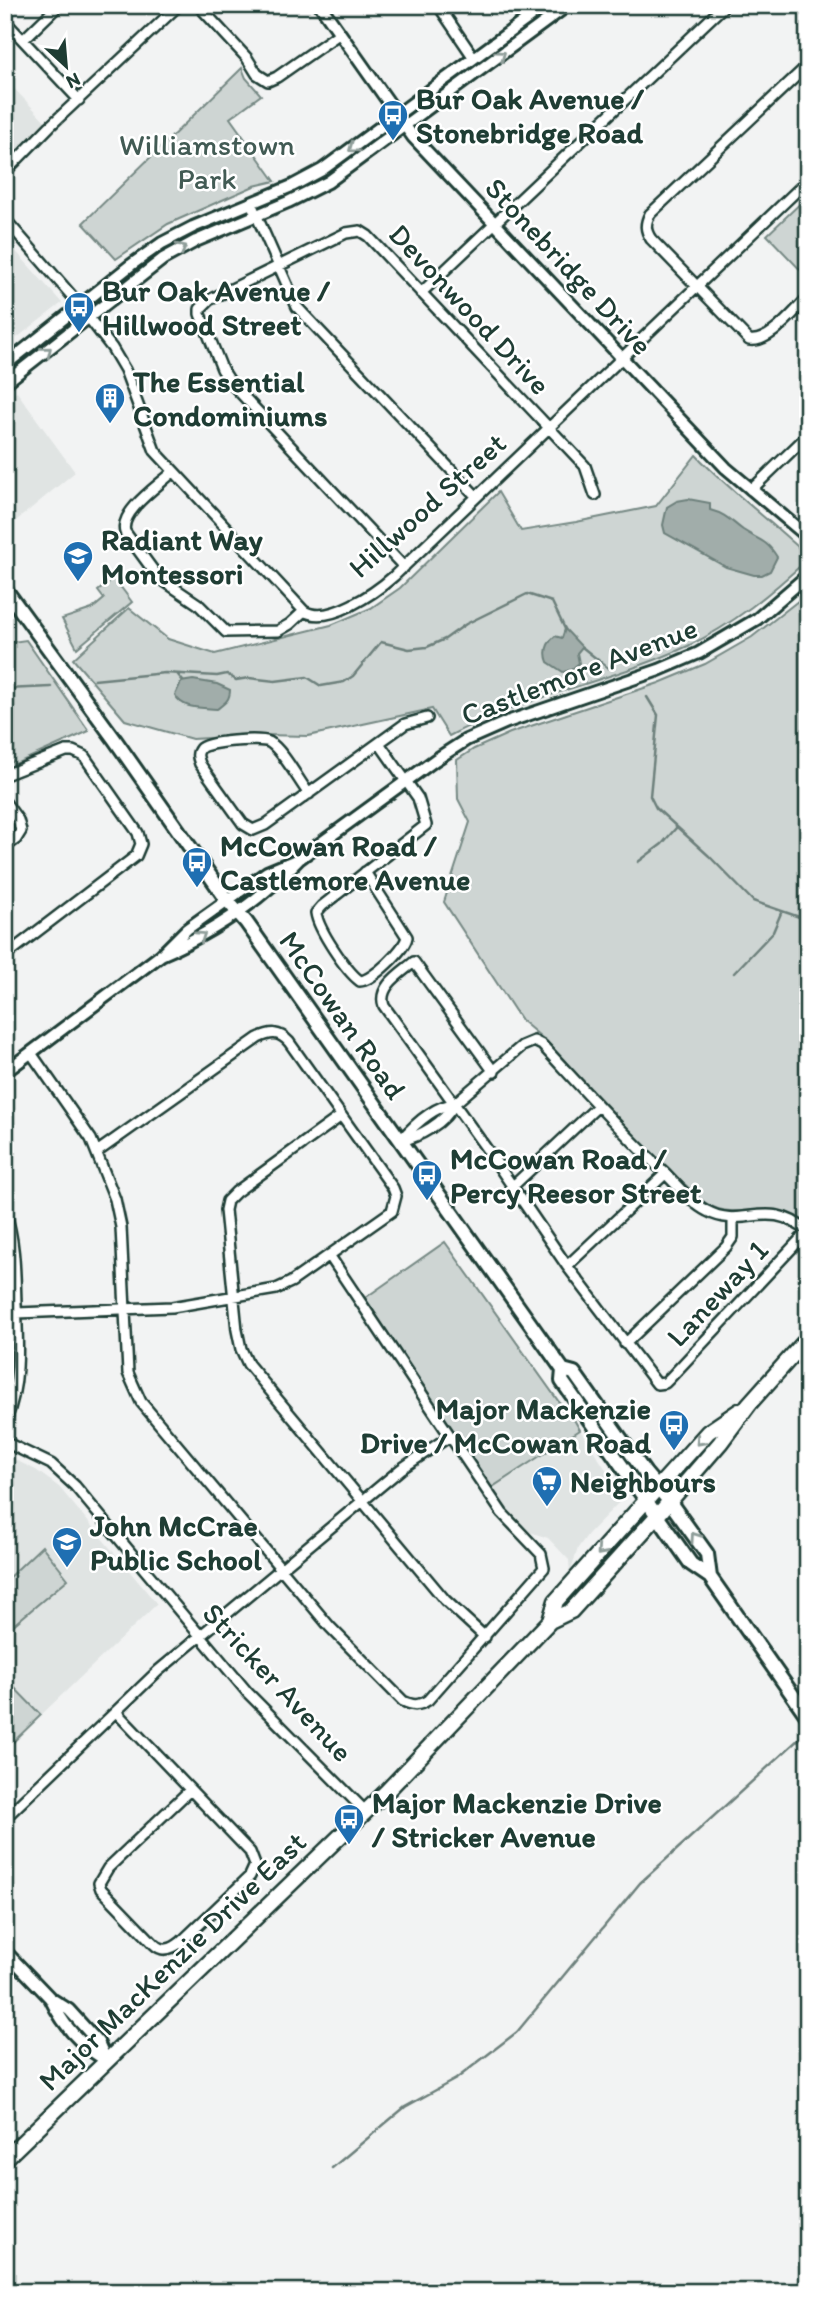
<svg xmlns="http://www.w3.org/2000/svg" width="813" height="2297" font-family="Itim,sans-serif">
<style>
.built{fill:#e0e4e3}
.green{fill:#ced5d3;stroke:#768984;stroke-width:2}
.water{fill:#a1adaa;stroke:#6d807b;stroke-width:2}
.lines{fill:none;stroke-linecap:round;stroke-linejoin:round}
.stream{stroke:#6d807b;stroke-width:2.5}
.minor-casing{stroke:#1f3d34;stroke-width:14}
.tertiary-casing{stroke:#1f3d34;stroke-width:16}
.secondary-casing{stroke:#1f3d34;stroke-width:18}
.primary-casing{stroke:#1f3d34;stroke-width:19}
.minor{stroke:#fff;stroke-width:9}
.tertiary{stroke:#fff;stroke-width:10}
.secondary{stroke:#fff;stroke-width:12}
.primary{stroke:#fff;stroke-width:14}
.oneway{stroke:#8f9e9a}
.labels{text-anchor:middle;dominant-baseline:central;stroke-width:5;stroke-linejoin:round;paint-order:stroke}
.poi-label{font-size:30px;font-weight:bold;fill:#1f3d34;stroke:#fff;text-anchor:start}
.park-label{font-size:30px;fill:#425b54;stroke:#fff}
.street-label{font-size:30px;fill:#1f3d34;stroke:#fff}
</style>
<rect width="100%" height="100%" fill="#f2f3f3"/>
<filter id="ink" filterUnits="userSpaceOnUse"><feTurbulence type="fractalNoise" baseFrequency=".0143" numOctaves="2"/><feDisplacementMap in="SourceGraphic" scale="14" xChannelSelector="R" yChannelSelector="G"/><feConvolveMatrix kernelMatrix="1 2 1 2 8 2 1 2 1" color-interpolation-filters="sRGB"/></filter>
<g filter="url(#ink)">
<path class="built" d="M5,79L47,123L5,163Z
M5,239L62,303L5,347Z
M17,392L75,472L5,530V400Z
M580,1430L624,1497L588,1534L578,1548L570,1574L569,1560L548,1538L524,1530L508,1513L491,1488Z
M5,1455L36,1470L59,1487L157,1604L41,1715L5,1678Z"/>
<path class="green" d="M242,68L246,78L261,95L230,118L275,181L254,186L168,224L116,259L83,223Z
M808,196V278L767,235Z
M696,455C731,492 771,521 808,556V559C771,593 734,624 688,646C610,682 525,696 449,736L432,709L308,736L263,735L192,739L125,720L73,659L129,608L168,639L215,654L331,625L371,608L400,588L498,492L521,531L576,522L656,506Z
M114,578L132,602L77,648L62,619L92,609L104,599L98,591Z
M808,593V1225C765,1192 735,1229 699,1198L639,1140L547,1042L521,1020L444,902L470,822L458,799L457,760L474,749L510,733L659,683L705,664L752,637Z
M26,640L89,731L13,765L5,740V643Z
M445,1242L559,1402L569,1411L580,1430L491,1488L365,1298Z
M42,1546L68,1579L5,1632V1581Z
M5,1678L41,1715L5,1750Z"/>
<path class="water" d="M688,499L710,503V510C728,515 729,520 743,530C758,540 766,539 777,557L770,571L762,575H754L726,567L665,533L663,525L667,507L677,501Z
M565,629L582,647L577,653L579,663L571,670L563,672L548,662C544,652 547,643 555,636L562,638Z
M193,680L217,684L230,690C230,700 225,703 217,709C201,707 183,710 175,695L181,682Z"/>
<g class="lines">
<path class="stream" d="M582,647L608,668
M178,675L183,681
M94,680L165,673L217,676L227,674L236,680L249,678L275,681L307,677L321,686L344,682L353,676L381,642L409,649L427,647L445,639L466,624L527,594L552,602L565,629
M5,689L51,687
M647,697L658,715L650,796L656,808L709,856L753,901L808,920
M638,862L662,844L676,828
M734,973L773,932L781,913
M332,2168L405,2107L456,2079L517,2032L640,1883L800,1738"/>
<g class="minor-casing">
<path id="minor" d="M198,5L247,58L257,74L268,81L277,77L340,33
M438,5L474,58
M5,21L79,100
M23,40L59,5
M808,65L650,214C645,224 645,230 651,239L749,340C769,344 794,311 808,298
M5,172L50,126L179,5
M251,203L297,307L476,496
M5,219L72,296L112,348L125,370L155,451L304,611C328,626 376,592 394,576L808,180
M421,293L725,5
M173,472C158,486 119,512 125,532L158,577L198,604L226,632L278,631L290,624L304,611
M751,490L808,435
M404,567L231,383L222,369L200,314V309L209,300L346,233L360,231L368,236L585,466L595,495
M5,608L15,601
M5,775L66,751H73L84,756L138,833L141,844L136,856L5,956
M309,794C299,781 282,749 269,742C260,738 206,741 200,749C196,754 198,758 200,764L243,824L253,830L265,825L405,724L427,718
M5,802L18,820L21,831L16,839L5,847
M365,872L407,937C405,949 372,981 360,981C346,971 318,929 316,913L322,906L426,825L418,798L379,743
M31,1053L91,1139L115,1199L121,1227L128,1373L141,1402L330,1627L403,1701C413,1706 419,1706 428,1700L544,1568L541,1554L502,1513L450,1436
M494,1072L414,962C401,973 377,987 384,1006L491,1155L567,1266L657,1384L665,1383L670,1378L807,1232
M341,1116L236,1192L227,1201L225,1210L237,1330L241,1349L248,1364L445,1600L485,1637
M400,1141C419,1137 445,1123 454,1104L522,1046L534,1041L542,1045C582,1088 621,1132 664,1172C677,1185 691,1203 707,1211C743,1231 767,1196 808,1232
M400,1141C413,1126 434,1106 454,1104
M512,1187L598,1106
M5,1211C15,1241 15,1272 16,1304C18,1344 21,1384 5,1423
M567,1266L665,1174
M17,1313L172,1307L276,1289L291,1282L392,1211L396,1196L393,1188L289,1042C279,1031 271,1032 258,1038L97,1152
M625,1344L726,1247L733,1237V1218
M5,1442L51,1464L75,1486L248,1693L366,1812
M116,1712L250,1852L255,1865L250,1876L181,1942C172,1949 163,1953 154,1944L101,1889L99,1883L108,1868L190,1790
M5,1818L158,1671L401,1469L450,1436L329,1255"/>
</g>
<g class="tertiary-casing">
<path id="tertiary" d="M320,5L413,137L726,468L808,537
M5,365L131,265L162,243L193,227L292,186L322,170L546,5
M5,383L163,259L196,241L288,202L328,182L568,5
M161,955C212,933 261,900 299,859L435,760L466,740L507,722L659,670L699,653L757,619L808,575
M5,1072L161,955L187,929L267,872L296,860
M5,1951L50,1998L69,2010L98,2042L106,2060
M50,1998C62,2024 80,2045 105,2060"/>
</g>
<g class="secondary-casing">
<path id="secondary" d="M5,589L115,740L227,900L246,922L563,1370L574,1373L645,1473L669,1501L707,1554L710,1577
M563,1370L562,1381L691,1564L710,1577L808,1717"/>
</g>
<g class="primary-casing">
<path id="primary" d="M550,1621L556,1601L634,1514L708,1432L739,1411
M5,2159L386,1792L550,1621L571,1611L657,1516L720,1443L749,1404L808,1338"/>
</g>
<use href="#minor" class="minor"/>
<use href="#tertiary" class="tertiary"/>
<use href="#secondary" class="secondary"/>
<use href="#primary" class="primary"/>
</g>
<defs><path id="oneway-chevron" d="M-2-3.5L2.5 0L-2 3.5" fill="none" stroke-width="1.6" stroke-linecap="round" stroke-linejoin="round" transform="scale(1.75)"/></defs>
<g class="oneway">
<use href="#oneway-chevron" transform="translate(501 55) rotate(-36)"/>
<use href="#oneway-chevron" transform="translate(353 148) rotate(144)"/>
<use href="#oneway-chevron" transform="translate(182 248) rotate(-28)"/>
<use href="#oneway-chevron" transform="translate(47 351) rotate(-39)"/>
<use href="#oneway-chevron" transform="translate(201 936) rotate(-34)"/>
<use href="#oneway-chevron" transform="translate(700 1441) rotate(132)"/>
<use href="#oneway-chevron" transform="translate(695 1537) rotate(-125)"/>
<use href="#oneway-chevron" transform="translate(601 1551) rotate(132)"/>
</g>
</g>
<defs>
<g id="bus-pin" transform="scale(1.575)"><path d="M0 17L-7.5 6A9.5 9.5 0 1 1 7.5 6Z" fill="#1f6fb2" stroke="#fff"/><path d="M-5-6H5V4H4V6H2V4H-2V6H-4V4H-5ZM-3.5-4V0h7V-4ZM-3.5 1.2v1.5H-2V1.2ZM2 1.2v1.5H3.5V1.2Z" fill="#fff"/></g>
<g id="building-pin" transform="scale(1.575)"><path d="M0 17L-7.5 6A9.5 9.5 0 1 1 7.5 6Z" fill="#1f6fb2" stroke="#fff"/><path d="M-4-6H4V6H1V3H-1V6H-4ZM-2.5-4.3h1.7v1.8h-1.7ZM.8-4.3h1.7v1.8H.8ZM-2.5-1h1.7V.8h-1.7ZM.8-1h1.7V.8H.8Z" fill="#fff"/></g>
<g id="school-pin" transform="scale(1.575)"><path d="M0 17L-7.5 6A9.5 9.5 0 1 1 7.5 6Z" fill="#1f6fb2" stroke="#fff"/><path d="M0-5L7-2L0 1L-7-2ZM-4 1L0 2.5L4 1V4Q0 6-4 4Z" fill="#fff"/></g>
<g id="supermarket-pin" transform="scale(1.575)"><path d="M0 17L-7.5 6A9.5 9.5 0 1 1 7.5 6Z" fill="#1f6fb2" stroke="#fff"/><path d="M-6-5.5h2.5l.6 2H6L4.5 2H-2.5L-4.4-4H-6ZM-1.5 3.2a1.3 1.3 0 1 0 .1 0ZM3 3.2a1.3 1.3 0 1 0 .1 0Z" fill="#fff"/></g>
</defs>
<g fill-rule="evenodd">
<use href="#bus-pin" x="393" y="115"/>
<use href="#bus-pin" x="79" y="307"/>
<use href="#building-pin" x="110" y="398"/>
<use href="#school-pin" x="78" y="556"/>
<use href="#bus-pin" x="197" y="862"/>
<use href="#bus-pin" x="427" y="1175"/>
<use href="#bus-pin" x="674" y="1425"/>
<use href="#supermarket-pin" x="547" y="1481"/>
<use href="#school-pin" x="67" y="1542"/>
<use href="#bus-pin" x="349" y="1819"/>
</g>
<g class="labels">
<g class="poi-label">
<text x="416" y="98">Bur Oak Avenue /<tspan x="416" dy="34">Stonebridge Road</tspan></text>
<text x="102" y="290">Bur Oak Avenue /<tspan x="102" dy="34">Hillwood Street</tspan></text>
<text x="133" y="381">The Essential<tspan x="133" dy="34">Condominiums</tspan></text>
<text x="101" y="539">Radiant Way<tspan x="101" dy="34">Montessori</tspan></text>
<text x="220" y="845">McCowan Road /<tspan x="220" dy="34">Castlemore Avenue</tspan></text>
<text x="450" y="1158">McCowan Road /<tspan x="450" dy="34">Percy Reesor Street</tspan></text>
<text x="651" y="1408" text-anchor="end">Major Mackenzie<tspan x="651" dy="34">Drive / McCowan Road</tspan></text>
<text x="570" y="1481">Neighbours</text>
<text x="90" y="1525">John McCrae<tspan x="90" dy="34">Public School</tspan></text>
<text x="372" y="1802">Major Mackenzie Drive<tspan x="372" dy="34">/ Stricker Avenue</tspan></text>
</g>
<g class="park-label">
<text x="207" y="144">Williamstown<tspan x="207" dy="34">Park</tspan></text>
</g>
<g class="street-label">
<text transform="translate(569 266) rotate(47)">Stonebridge Drive</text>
<text transform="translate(470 309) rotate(47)">Devonwood Drive</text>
<text transform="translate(427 505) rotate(-42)">Hillwood Street</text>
<text transform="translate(579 671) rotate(-21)">Castlemore Avenue</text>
<text transform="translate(343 1015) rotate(55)">McCowan Road</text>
<text transform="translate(717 1293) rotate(-47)">Laneway 1</text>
<text transform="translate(278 1682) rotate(47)">Stricker Avenue</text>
<text transform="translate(172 1961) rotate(-44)">Major MacKenzie Drive East</text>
</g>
</g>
<rect width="813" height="2297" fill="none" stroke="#fff" stroke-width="28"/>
<rect x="14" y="14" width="785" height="2269" fill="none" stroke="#1f3d34" stroke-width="2.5" filter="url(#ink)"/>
<g transform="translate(66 66) rotate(154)" stroke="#ffffff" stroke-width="5" paint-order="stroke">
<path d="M0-5L12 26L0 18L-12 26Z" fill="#1f3d34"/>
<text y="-10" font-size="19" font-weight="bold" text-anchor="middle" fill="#1f3d34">N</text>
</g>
</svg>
